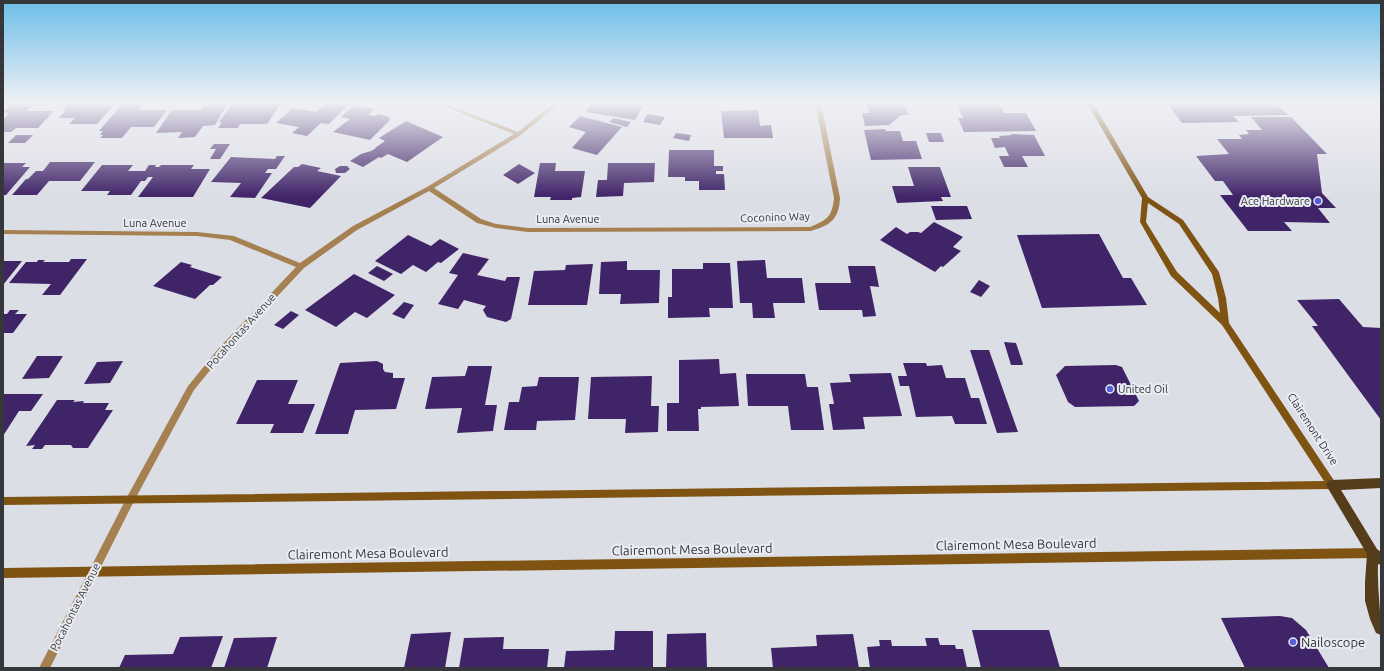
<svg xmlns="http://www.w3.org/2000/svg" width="1384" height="671" font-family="Ubuntu,sans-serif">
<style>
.building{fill:#402468}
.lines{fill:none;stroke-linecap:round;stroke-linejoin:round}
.minor{fill:#a58051;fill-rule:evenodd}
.secondary{fill:#7f5413;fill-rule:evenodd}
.primary{fill:#553c1b;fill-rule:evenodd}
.poi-dot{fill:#575fd6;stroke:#eaecf3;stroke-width:1.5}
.labels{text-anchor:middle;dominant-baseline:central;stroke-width:4;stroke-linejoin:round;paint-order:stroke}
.poi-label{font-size:11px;fill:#36373a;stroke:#eaecf3;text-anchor:end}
.street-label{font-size:11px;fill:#36373a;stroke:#eaecf3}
.near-street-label{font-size:13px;fill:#36373a;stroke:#eaecf3}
.near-poi-label{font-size:13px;fill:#36373a;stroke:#eaecf3;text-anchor:start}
</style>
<rect width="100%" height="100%" fill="#dcdee6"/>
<path class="building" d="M13,103H36L27,111H54L38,128H16L11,132H3V120L9,113L3,112Z
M69,103H113L111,104H115L97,124H69L75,118H59L66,110H62Z
M123,103H144L138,110H167L154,127H131L122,138H100L103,135H100L103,131H99Z
M206,103H228L215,125L203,126L195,137L178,138L182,132L156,133L172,110H201Z
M233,103H281L267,124H240L238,128H218L222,122H219Z
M326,103L348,105L329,124L321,123L307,136L292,133L299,127L276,123L293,108L316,112Z
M591,103H652L651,105L644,104L635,120L586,112Z
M866,103H904L908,115H901L889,125L865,126L862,113H870Z
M956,103H999L1004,113H1026L1036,131L964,132L958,118H964L962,116Z
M1167,103H1275L1288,115L1233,116L1239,122L1182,123Z
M354,105L374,109L368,115L375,116L378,114L390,117L388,118L391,119L370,140L333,132L350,119L341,117Z
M758,110L760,126L771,125L773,138H724L721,111Z
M647,114L665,117L660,125L643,122Z
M580,116L622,127L597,155L572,148L586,132L569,127Z
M1251,117H1291L1327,154H1317L1322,193L1336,208H1318L1330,223L1284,222L1292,231H1248L1220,195H1233L1223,181H1215L1196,156L1229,154L1217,139H1242L1239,135L1249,134L1246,130H1262Z
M613,118L631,122L627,127L609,122Z
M406,121L443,137L407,162L388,154L381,158L379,157L363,167L350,161L361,154L371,151L376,148H375L385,141L379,138Z
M885,129L886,131H900L903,141H916L922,159L871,160L864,130Z
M676,133L691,135L689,141L673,138Z
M926,133H941L944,142H929Z
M1011,134L1034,135L1045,156H1022L1028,167H1004L999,156H1009L1005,147L995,148L991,138H1000L999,136L1012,135Z
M16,135H33L25,143H8Z
M214,144H230L220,159H210L216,149H210Z
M669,150H714V166H723V171H716V174H724L725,190H699V181H685V177H668Z
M277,156H285L276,169H268L265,173H272L255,198L230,197L241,183L211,182L231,157L275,159Z
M50,162H95L80,181H49L37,195H12L26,179H28L36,171H43Z
M3,163H26L22,167H30L6,195H3Z
M540,163H556L555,171H585L581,197L572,198V200H550L551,197H534Z
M608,163H655L654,182L624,183L623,196L596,197L598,180H607Z
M302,164L321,168L317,171L341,176L310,208L261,198L294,167H298Z
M519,164L535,173L518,184L503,175Z
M102,165H133L128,171H145L149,165H156L155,167H159L161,165H194L191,169H210L193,197H138L153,177H148L145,181H141L131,195H107L110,191H81Z
M340,166H347L350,169L345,173H336L335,169Z
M908,167H940L951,197H941L943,201L897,203L892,186H914Z
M931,206H967L972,219L936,220Z
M934,222L963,237L953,247L961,251L943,267L941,266L935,272L880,240L896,227L907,234L910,232H918L921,233Z
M1099,234L1123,278H1131L1147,305L1042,308L1017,235Z
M408,235L431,246L440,239L459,249L441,263L438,262L426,272L413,265L401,274L375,261Z
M463,253L489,259L477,275L505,281L507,277H520L511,319L506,322L487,317L483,310L486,306L464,300L458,309L438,304L458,275L449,273Z
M71,259H87L60,295H42L51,284L9,283L26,262H37L38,260H45L43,262H69Z
M765,260L767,278H802L805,303H773L775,318H753L752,303H740L737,261Z
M3,261H22L3,285Z
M627,261V270H660L659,303L620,304L621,294H599L601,262Z
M181,262L192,265L190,267L222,277L213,285H210L195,299L153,286Z
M703,263H730L733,308H709L710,317L668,318V297H672V269H703Z
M593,264L587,305H528L534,271L565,270L566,265Z
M377,266L393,274L384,281L368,273Z
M848,266H875L879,287L870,286L876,316L863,317L862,310H819L815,283H851Z
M354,274L395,295L367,318L355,312L336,327L305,310Z
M979,280L990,286L981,297L970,292Z
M1339,299L1363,327L1381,328V420L1312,326H1318L1297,300Z
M404,302L414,305L404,319L392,314Z
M10,310H19L15,314H27L13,333H3V314H7Z
M291,311L299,315L283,329L274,325Z
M1004,342L1016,343L1023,364L1022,365H1011Z
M970,350H989L1018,432L997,433Z
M37,356H63L49,378L22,379Z
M719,359L720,374L736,373L739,406L701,407V409H698L699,431H667V403H679V360Z
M123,361L110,383L84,384L97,362Z
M377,361L383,364V369L385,372L393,373V378H405L396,409L355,410L348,434H315L340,363Z
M903,363H926L927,366L942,365L946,378H965L971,398H979L987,424H955L952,416L916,417L909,386H900L898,376H907Z
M1116,365L1122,367L1139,401L1134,406L1075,407L1068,402L1056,375L1065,366Z
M468,366H492L485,405H497L493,431L457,433L462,408L425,409L432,377L465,376Z
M891,373L902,416L863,417L865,429L833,430L829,404H834L830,383L851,382L849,374Z
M746,374H805L807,387H818L824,430H791L788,406H748Z
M652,376L651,406H659L658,432L625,433L626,419H588L591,377Z
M539,377H579L575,420L537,421L536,430H504L509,402H519L522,387L537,386Z
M257,380H298L288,404H315L303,433H270L274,424H236Z
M3,394H43L31,411H19L3,436Z
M57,400H75L73,402L84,401L83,403H109L105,410H113L88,448H73L71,445H45L42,449H32L35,445L26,446Z
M1280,616L1292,618L1306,630L1329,668H1245L1221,618Z
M972,630H1049L1060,668H981Z
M615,631H653V668H564L566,651L614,650Z
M451,632L445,668H404L411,634Z
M706,633L707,668H666L667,634Z
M853,634L859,668H773L771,648L817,646L816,635Z
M223,636L211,668H119L125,655L173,654L180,637Z
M277,637L267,668H224L234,638Z
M504,637L503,649H549L547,668H459L464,638Z
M925,638H938L940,645H955L956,649H963L967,668H870L867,647L880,646L879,640H891L892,646H927Z"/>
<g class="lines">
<path class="minor" d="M436,103H443L518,132L554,103H560L521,135L434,188L481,219L496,224L528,228L810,227C827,220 832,217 834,198L815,103H821L840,198C839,219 831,225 811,231L528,232L496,228L477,223L429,191L357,230L304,268L225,352L194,390L133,503L50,668H39L127,497L188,386L219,348L296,267L230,240L197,236L3,234V230L197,232L234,236L300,263L353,226L427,187L514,134Z"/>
<path class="secondary" d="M1087,103H1093L1148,197L1183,220L1219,272L1226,298L1229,323L1337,485L1335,488L1332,489L3,505V497L1324,481L1222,325L1171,276L1140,222L1142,198ZM1148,203L1179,224L1212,274L1218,298L1220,313L1177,272L1146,222Z
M1373,548L1377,550L1378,553L1377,556L1373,558L3,578V568Z"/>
<path class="primary" d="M1381,478V488L1341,490L1377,549L1381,552V565L1378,564C1377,588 1381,611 1381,635L1376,633L1370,619L1365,601V582L1367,554L1326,485L1328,481L1332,480Z"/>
</g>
<linearGradient id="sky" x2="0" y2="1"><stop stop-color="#6cbee9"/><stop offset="0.52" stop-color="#eff0f4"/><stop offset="1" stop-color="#eff0f4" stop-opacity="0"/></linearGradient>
<rect width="1384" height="197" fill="url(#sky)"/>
<g class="poi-dot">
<circle cx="1318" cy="201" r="4"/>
<circle cx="1110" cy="389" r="4"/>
<circle cx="1293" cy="642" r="4"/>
</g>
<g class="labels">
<g class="poi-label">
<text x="1310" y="201">Ace Hardware</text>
<text x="1118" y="389" text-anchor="start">United Oil</text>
</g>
<g class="street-label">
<text transform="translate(775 217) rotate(-2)">Coconino Way</text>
<text x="568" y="219">Luna Avenue</text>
<text x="155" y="223">Luna Avenue</text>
<text transform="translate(241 331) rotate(-48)">Pocahontas Avenue</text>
<text transform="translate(1313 429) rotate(57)">Clairemont Drive</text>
<text transform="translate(75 607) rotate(-63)">Pocahontas Avenue</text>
</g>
<g class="near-street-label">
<text transform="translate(1016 544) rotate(-1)">Clairemont Mesa Boulevard</text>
<text transform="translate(692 549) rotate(-1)">Clairemont Mesa Boulevard</text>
<text transform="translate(368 553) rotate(-1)">Clairemont Mesa Boulevard</text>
</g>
<g class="near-poi-label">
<text x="1301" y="642">Nailoscope</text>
</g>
</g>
<rect width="1384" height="671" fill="none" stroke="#36373a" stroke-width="8"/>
</svg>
